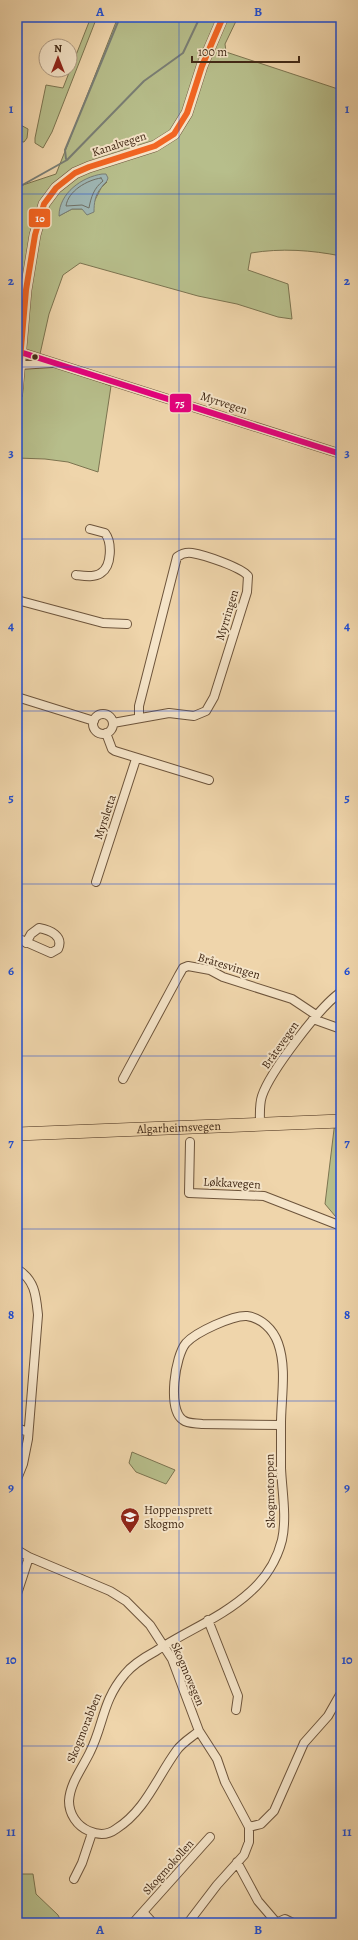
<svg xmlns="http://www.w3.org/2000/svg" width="358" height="1940" font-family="Alegreya,serif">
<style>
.green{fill:#b7be8b;stroke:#7c7450;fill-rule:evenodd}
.water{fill:#9eb6b4;stroke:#797e75}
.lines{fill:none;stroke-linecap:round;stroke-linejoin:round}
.shore{stroke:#707065;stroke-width:1}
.stream{stroke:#797e75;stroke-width:2}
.minor-casing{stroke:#6d543b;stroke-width:10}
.tertiary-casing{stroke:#6d543b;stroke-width:12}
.primary-casing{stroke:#422916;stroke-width:14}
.minor{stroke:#f5e4c8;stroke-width:8}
.tertiary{stroke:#f5e4c8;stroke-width:11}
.primary{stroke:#efd5ab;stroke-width:13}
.bus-1-casing{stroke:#f5e4c8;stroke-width:9}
.bus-2-casing{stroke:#f5e4c8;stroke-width:9}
.bus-1{stroke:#e5007d;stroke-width:6}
.bus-2{stroke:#f26522;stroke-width:6}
.grid{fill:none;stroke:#1d4ed8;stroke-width:1;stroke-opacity:0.55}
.bus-dot{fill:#422916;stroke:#f5e4c8;stroke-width:1.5}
.labels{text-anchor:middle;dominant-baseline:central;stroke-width:4;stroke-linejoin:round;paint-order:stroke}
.street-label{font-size:12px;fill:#422916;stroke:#f5e4c8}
.poi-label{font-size:12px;fill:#422916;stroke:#f5e4c8;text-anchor:start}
.line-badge{stroke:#f5e4c8;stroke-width:1.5}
.badge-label{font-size:11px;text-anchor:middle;font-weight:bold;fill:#fff}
.neatline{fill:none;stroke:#1d4ed8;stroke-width:1.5}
.grid-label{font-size:13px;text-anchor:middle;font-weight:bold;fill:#1d4ed8}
</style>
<rect width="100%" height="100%" fill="#efd5ab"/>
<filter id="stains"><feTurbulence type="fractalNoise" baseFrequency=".005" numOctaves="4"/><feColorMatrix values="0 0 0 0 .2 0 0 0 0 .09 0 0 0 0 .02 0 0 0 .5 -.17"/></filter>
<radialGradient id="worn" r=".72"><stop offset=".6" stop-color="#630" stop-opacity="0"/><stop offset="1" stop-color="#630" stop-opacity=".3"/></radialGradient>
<path class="green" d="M91,17H97L52,132L43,148L35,143V138L46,85L63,88Z
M118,17H238L225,44L226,52L341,90V256C311,250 281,248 251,253L248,270L288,284L292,319L278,317L237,304L198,296L80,263L63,275L49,314L40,354L72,371L111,386L98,472L68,462L45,459L17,458V187L56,174ZM107,182L101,188L94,202L82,209H72L59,216Z
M17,123L28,129L27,138L24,142L17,141Z
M341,1120V1223L325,1204L335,1121Z
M132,1452L175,1470L166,1484L136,1472L129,1463Z
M17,1874H33L36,1894L58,1915L62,1923H17Z"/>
<path class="water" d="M102,174H106L108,178C107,183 104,183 101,188C95,195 94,203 94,212L87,215L82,209H72L59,216C59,193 82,177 102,174Z"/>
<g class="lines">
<path class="shore" d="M101,178L103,181C94,188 91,197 89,208L82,205L66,206C68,191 87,180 101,178Z"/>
<path class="stream" d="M66,159L65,150L120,17
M17,188L67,160L144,81L183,53L200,17
M332,1004L341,998"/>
<g class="minor-casing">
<path id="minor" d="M20,352L341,454
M19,365L52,363
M76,575C84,576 94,578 101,573C112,566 112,542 105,533L90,529
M17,600L103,623L127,624
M17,697L94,721
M93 724a10 10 0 1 1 20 0a10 10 0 1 1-20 0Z
M113,723L169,713L194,716L206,711L214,697L247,592L248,576C241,567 204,555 192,553C186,552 181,554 177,557L139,706V718
M106,733L112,749L115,751L209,780
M96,882L136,759
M17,938L51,953L58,949C64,936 50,930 39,928L31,934L26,943
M313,1019L341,1029
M123,1079L179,975L183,968L188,966L210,970L223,977L292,999L316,1015
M260,1124C260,1115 259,1105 262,1096C270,1072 320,1006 341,992
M190,1142L189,1193L264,1196L341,1226
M17,1269C35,1280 36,1295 38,1315L28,1439L23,1464L17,1479
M17,1428L28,1432
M17,1550L29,1557L110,1591L126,1601L150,1625L172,1659L199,1731L217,1759L225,1782L249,1827L261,1824L274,1811L304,1743L328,1716L341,1693
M17,1594L29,1557
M208,1620L238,1696L236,1710
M199,1731C192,1737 183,1742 177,1750C157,1777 146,1810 116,1829C108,1835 98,1835 89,1831C77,1826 69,1814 69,1801C70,1783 83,1767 90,1752C104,1724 102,1701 125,1674C133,1664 145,1657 156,1651C186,1631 223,1617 250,1592C265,1579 277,1560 282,1540C287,1517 282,1491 281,1468C281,1453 281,1439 281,1424C281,1398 287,1368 278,1343C273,1329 261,1318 247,1316C233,1315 196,1332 186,1343C175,1356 167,1409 183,1420C188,1424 196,1423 202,1424L281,1425
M237,1862L258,1901L276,1922
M74,1879L82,1863L92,1833
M143,1912L153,1923
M133,1923L210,1837
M188,1923L217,1885L244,1855L249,1842V1827
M276,1923L285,1919L293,1923"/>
</g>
<g class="tertiary-casing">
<path id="tertiary" d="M17,394L26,290L35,235L44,204L56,188L75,173L89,167L155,146L174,134L187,113L202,66L223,17"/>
</g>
<g class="primary-casing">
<g id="primary">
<path id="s1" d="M17,1134L341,1121"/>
</g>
</g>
<use href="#minor" class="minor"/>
<use href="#tertiary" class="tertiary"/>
<use href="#primary" class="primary"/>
<g class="bus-1-casing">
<path id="bus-1" d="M20,352L341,454"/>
</g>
<g class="bus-2-casing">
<path id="bus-2" d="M17,394L26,290L35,235L44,204L56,188L75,173L89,167L155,146L174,134L187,113L202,66L223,17"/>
</g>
<use href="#bus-1" class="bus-1"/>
<use href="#bus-2" class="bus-2"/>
</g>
<path class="grid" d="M179,17V1923M17,194H341M17,367H341M17,539H341M17,711H341M17,884H341M17,1056H341M17,1229H341M17,1401H341M17,1573H341M17,1746H341"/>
<defs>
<g id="school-pin" transform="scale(1)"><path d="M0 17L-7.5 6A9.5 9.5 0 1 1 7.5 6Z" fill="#8f2418" stroke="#f5e4c8"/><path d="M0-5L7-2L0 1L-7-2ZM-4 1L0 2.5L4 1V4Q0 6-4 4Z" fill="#fff"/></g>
</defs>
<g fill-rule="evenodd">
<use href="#school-pin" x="130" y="1517"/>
</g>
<circle class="bus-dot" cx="35" cy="357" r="3.5"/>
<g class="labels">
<g class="street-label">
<text transform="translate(119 144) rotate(-18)">Kanalvegen</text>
<text transform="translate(224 403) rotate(18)">Myrvegen</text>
<text transform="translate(227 615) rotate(-73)">Myrringen</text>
<text transform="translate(105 817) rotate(-72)">Myrsletta</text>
<text transform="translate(229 966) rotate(17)">Bråtesvingen</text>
<text transform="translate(280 1045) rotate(-55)">Bråtevegen</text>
<text stroke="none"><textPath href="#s1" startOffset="162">Algarheimsvegen</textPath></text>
<text transform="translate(232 1183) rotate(3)">Løkkavegen</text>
<text transform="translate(270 1491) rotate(-91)">Skogmotoppen</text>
<text transform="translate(188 1674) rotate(67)">Skogmovegen</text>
<text transform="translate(84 1728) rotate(-68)">Skogmorabben</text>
<text transform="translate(168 1867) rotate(-48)">Skogmokollen</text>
</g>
<g class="poi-label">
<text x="144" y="1510">Hoppensprett<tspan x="144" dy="14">Skogmo</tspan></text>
</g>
</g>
<g class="line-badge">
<rect x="28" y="208" width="23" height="20" rx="4" fill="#f26522"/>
<rect x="169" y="393" width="23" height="20" rx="4" fill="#e5007d"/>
</g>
<g class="badge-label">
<text x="40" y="222">10</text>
<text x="180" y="407">75</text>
</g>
<rect width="358" height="1940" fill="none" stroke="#efd5ab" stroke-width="44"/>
<g transform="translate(58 58)"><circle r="19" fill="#f5e4c8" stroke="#ad9981"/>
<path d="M0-3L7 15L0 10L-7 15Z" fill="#8f2418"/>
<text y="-6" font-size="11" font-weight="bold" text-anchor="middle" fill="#422916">N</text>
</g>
<path d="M192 56v6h107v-6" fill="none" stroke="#422916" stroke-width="2"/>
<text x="198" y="56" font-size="12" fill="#422916" stroke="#f5e4c8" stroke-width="3" paint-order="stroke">100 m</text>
<rect x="22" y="22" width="314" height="1896" class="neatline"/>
<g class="grid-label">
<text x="100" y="16">A</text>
<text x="258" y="16">B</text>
<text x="11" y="113">1</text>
<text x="347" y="113">1</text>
<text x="11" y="285">2</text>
<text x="347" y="285">2</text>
<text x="11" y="457">3</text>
<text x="347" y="457">3</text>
<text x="11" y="630">4</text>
<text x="347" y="630">4</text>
<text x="11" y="802">5</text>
<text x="347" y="802">5</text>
<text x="11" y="975">6</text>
<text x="347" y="975">6</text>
<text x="11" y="1147">7</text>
<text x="347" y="1147">7</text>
<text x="11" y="1319">8</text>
<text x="347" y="1319">8</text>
<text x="11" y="1492">9</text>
<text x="347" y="1492">9</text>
<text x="11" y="1664">10</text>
<text x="347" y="1664">10</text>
<text x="11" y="1836">11</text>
<text x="347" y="1836">11</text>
<text x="100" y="1934">A</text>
<text x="258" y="1934">B</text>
</g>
<rect width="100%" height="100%" filter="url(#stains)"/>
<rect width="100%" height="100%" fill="url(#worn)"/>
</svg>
